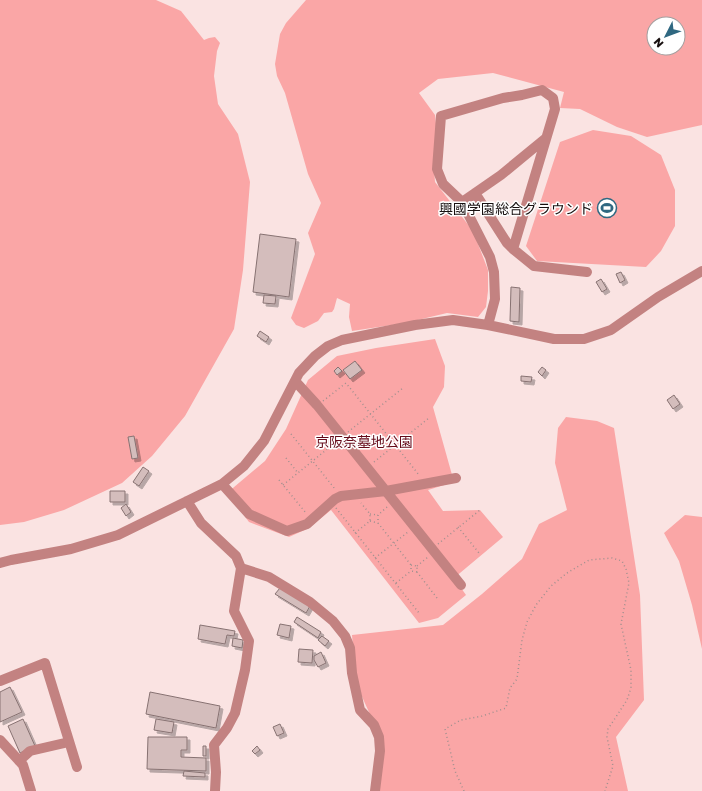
<svg xmlns="http://www.w3.org/2000/svg" width="702" height="791" font-family="'Golos Text','Noto Sans JP',sans-serif">
<style>
.green{fill:#faa6a6;fill-rule:evenodd}
.building{fill:#d4bdbc;stroke:#877272;filter:url(#shadow)}
.lines{fill:none;stroke-linecap:round;stroke-linejoin:round}
.path{stroke:#a1908f;stroke-width:1.5;stroke-dasharray:1 3;stroke-linecap:butt}
.minor{stroke:#c38281;stroke-width:10}
.labels{text-anchor:middle;dominant-baseline:central;stroke-width:3;stroke-linejoin:round;paint-order:stroke}
.poi-label{font-size:14px;fill:#181010;stroke:#fff;text-anchor:end}
.park-label{font-size:14px;fill:#650a19;stroke:#fff}
</style>
<defs>
<filter id="shadow"><feDropShadow dx="3" dy="3" stdDeviation="0" flood-color="#0004"/></filter>
</defs>
<rect width="100%" height="100%" fill="#fae3e2"/>
<path class="green" d="M0,0H156L181,11L204,40L209,38L215,37L220,43L217,51L214,76L218,104L238,134L250,182L243,270L234,329L185,416L152,456L122,483L64,510L24,522L0,525Z
M306,0H702V125L647,137L617,127L580,109L560,108L564,92L493,73L438,79L419,93L435,115L437,132L434,169L435,182L473,231L488,270V291L486,307L478,317L447,313L405,323L352,331L349,317L350,304L337,298L334,309L332,312L324,313L318,321L304,328L296,325L291,318L315,254L308,233L321,203L308,174L285,93L277,76L275,64L280,34L286,23ZM654,24H678V48H654Z
M593,130L631,136L661,155L675,190V226L661,251L646,267L537,261L526,246L560,142Z
M435,339L445,366L444,387L433,407L454,482L428,490L443,511L480,510L503,537L454,578L466,595L438,618L419,623L331,510L309,528L289,537L249,522L227,493L265,461L286,429L308,380L337,356L376,348Z
M566,417L597,421L614,428L640,595L644,700L616,737L628,791H373L382,741L359,690L354,659L352,635L443,625L482,594L522,559L539,524L567,510L555,463L558,428Z
M685,515L702,517V649L692,605L679,561L664,533Z"/>
<path class="building" d="M260,234L296,239L289,297L253,292Z
M621,272L625,280L620,283L616,274Z
M601,279L607,289L602,292L596,282Z
M511,287L520,288L519,322L510,321Z
M264,295L276,296L275,304L263,303Z
M260,331L269,337L266,342L257,336Z
M355,361L362,370L350,379L343,370Z
M338,367L342,371L337,375L334,371Z
M542,367L546,370L542,376L538,372Z
M521,376L532,377L531,382L521,381Z
M674,395L680,404L673,409L667,400Z
M134,436L138,458L132,459L128,437Z
M143,467L149,471L139,486L133,482Z
M110,491H125V502H110Z
M126,504L131,512L126,516L121,508Z
M280,588L310,606L306,613L275,594Z
M297,617L321,632L318,638L294,622Z
M280,624L291,626L289,638L277,635Z
M200,625L235,631L234,636L227,635L225,644L198,639Z
M322,636L329,641L325,646L318,640Z
M233,638L243,640L242,648L232,646Z
M299,649L313,650L312,663L298,662Z
M321,652L326,663L318,667L314,660V656Z
M10,687L22,712L0,722V692Z
M150,692L220,706L216,728L146,714Z
M23,719L35,746L20,753L8,726Z
M156,719L174,722L172,733L154,730Z
M280,724L284,733L277,736L273,727Z
M148,737H187V750H181V757L206,758V771L147,769Z
M203,746H206V756H203Z
M257,746L260,750L255,754L252,751Z
M184,771L205,773V777L183,776Z"/>
<g class="lines">
<path class="path" d="M323,401L346,383L419,475
M348,432L403,388
M291,434L335,489
M286,458L298,473
M374,462L429,418
M279,480L306,513
M283,485L336,442
M387,507L378,515V523L411,565
M336,508L419,613
M370,514L378,515
M370,521L378,523
M458,527L479,553
M355,533L370,521V514L361,503
M438,544L480,510
M375,558L408,532
M417,566L428,557
M417,572L411,571V565L417,566V572L437,598
M396,583L411,571
M464,791L455,771L445,729L461,720L482,716L506,708L510,688L517,679L522,640L527,622L536,605L551,586L567,573L589,560L612,558L622,561L626,569L629,583L621,624L631,670V688L627,700L608,729L607,737L613,766L605,791"/>
<path class="minor" d="M475,193L507,243L513,249
M462,202L501,175L546,138
M488,325L495,299L494,272L490,257L462,202L443,184L437,169L441,116L503,98L522,95L542,90L553,98L555,109L513,249L534,266L587,272
M295,381L317,405L461,585
M222,484L249,514L287,531L307,524L335,499L341,496L386,491L456,478
M187,501L201,523L236,556L241,568L234,611L249,641L245,670L235,713L227,728L214,745L216,772L215,791
M0,563L11,560L71,549L118,535L222,484L244,466L264,441L299,373L315,356L328,346L342,340L415,325L453,320L488,325L554,339H584L611,330L658,297L702,271
M241,568L269,577L310,602L333,621L345,636L350,648L352,673L360,710L374,725L379,737L380,751L375,791
M0,681L45,663L77,767
M0,740L23,765L31,791
M19,761L30,751L69,742"/>
</g>
<defs>
<g id="stadium-ring" transform="scale(1)"><circle r="9.5" fill="#fff" stroke="#2f6881" stroke-width="1.5"/><path d="M0-5a6.5 5 0 1 0 0 10a6.5 5 0 1 0 0-10ZM-3.5-1.8h7v3.6h-7Z" fill="#2f6881"/></g>
</defs>
<g fill-rule="evenodd">
<use href="#stadium-ring" x="607" y="208"/>
</g>
<g class="labels">
<g class="poi-label">
<text x="593" y="208">興國学園総合グラウンド</text>
</g>
<g class="park-label">
<text x="364" y="441">京阪奈墓地公園</text>
</g>
</g>
<g transform="translate(666 36) rotate(228)"><circle r="19" fill="#ffffff" stroke="#a39f9f"/>
<path d="M0-3L7 15L0 10L-7 15Z" fill="#2f6881"/>
<text y="-6" font-size="11" font-weight="bold" text-anchor="middle" fill="#181010">N</text>
</g>
</svg>
